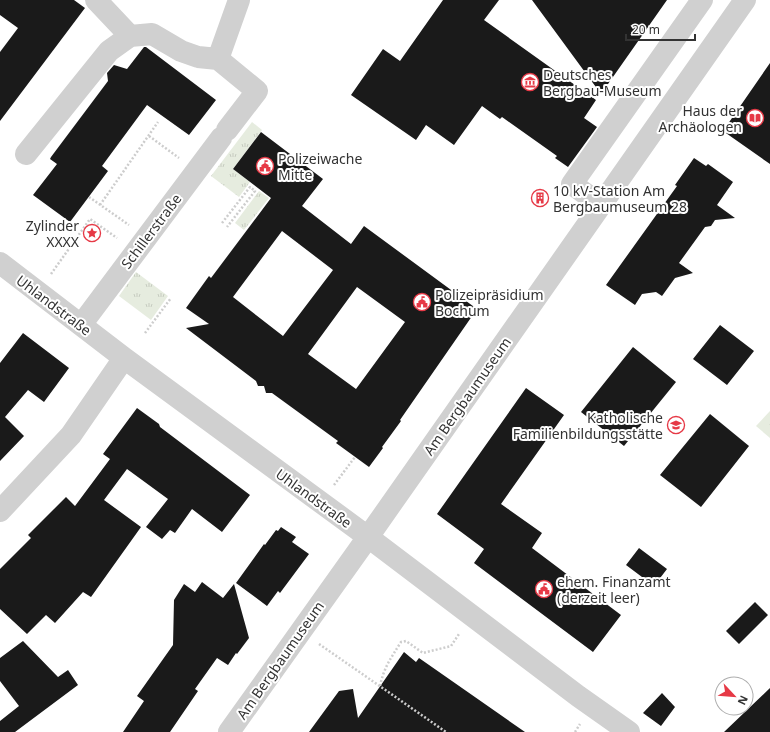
<svg xmlns="http://www.w3.org/2000/svg" width="770" height="732" font-family="'Noto Sans',sans-serif">
<style>
.grass{fill:url(#grass-tufts)}
.building{fill:#1a1a1a;fill-rule:evenodd}
.lines{fill:none;stroke-linecap:round;stroke-linejoin:round}
.path{stroke:#cdcdcd;stroke-width:2.5;stroke-dasharray:2 2;stroke-linecap:butt}
.minor{stroke:#d0d0d0;stroke-width:22}
.labels{text-anchor:middle;dominant-baseline:central;stroke-width:4;stroke-linejoin:round;paint-order:stroke}
.poi-label{font-size:14px;fill:#333;stroke:#fff;text-anchor:start}
.street-label{font-size:14px;fill:#333;stroke:#fff}
</style>
<defs>
<pattern id="grass-tufts" width="24" height="20" patternUnits="userSpaceOnUse"><rect width="24" height="20" fill="#e6ecdf"/><path d="M3 7l-1-3M5 7V3M7 7l1-3M15 17l-1-3M17 17v-4M19 17l1-3" fill="none" stroke="#c6cbc0"/></pattern>
</defs>
<rect width="100%" height="100%" fill="#fff"/>
<path class="grass" d="M252,122L262,130L233,169L250,182L239,197L211,176Z
M259,191L269,198L244,230L235,223Z
M136,272L168,296L151,320L119,296Z
M770,411V438L756,426Z"/>
<path class="building" d="M0,0H74L85,8L0,121V52L18,28L0,15Z
M443,0H499L484,20L596,100L584,118L597,127L568,167L555,158L557,156L502,117L500,119L482,106L454,145L426,125L416,140L351,95L383,49L400,61Z
M532,0H667L601,94Z
M144,47H146L216,100L189,135L147,105L102,166L108,171L70,222L33,195L57,164L50,159L51,157L108,81L107,73L114,65L127,69Z
M770,63V164L723,131Z
M261,132L323,179L302,206L351,244L364,226L477,309L400,420L401,421L382,447L383,448L369,467L336,443L338,441L272,393H266L264,386H258L256,381L186,328L209,324L186,308L209,276L211,278L271,198L233,169ZM282,231L333,270L283,336L233,297ZM357,287L405,322L356,389L308,354Z
M694,158L706,166L708,164L733,182L717,205L735,218L715,220L711,226L705,227L679,263L693,273L675,278L662,296L656,292L642,294L635,305L606,285L677,186L675,185Z
M720,325L754,351L727,385L693,359Z
M23,333L69,368L44,402L28,390L5,417L24,436L0,461V363Z
M633,347L676,382L624,446L581,412Z
M526,388L564,415L501,504L542,533L532,548L621,615L593,652L474,563L484,549L437,514Z
M137,408L159,424L160,427L250,495L222,532L192,509L175,533L170,530L162,539L146,527L168,499L127,469L104,500L141,527L91,597L83,592L55,623L46,615L27,634L0,609V569L31,538L28,535L66,497L75,506L110,459L103,454Z
M710,414L749,446L701,507L660,475Z
M281,527L296,537L292,542L309,554L280,593L278,591L267,606L236,583L264,544L265,545L276,530L278,531Z
M639,548L667,569L654,586L626,565Z
M202,582L223,598L234,584L249,638L237,654L236,653L228,665L217,658L195,689L198,691L170,732H123L144,701L137,696L173,645L174,600L184,584L195,592Z
M755,602L768,615L739,644L726,631Z
M23,641L58,677L68,670L78,685L15,732H0V721L19,706L0,681V658Z
M404,652L416,662L419,658L525,732H309L339,691L353,689L358,718Z
M770,688V732H724Z
M662,693L675,707L661,726L643,713Z"/>
<g class="lines">
<path class="path" d="M149,136L179,158
M89,197L129,225
M100,205L158,122
M222,223L250,187L255,191L227,227
M51,274L90,219L117,238
M145,333L171,298
M334,485L355,457
M319,644L446,732
M380,686C384,667 391,658 401,642L406,641L423,653L451,646L459,634
M575,732L580,724"/>
<path class="minor" d="M96,0L130,36
M218,59L257,91L227,130
M218,59L239,0
M26,154L109,51L130,36L152,34L181,51L198,57L218,59
M601,205L572,184L702,0
M0,263L124,358L368,537L578,696L629,732
M81,325L221,138
M0,511L71,435L124,358
M229,732L368,537L745,0"/>
</g>
<defs>
<g id="museum-ring" transform="scale(0.9)"><circle r="9.5" fill="#fff" stroke="#e63946" stroke-width="1.5"/><path d="M0-6L6-3V-2H-6V-3ZM-5-1h2V3h-2ZM-1-1h2V3h-2ZM3-1h2V3H3ZM-6 4H6V6H-6Z" fill="#e63946"/></g>
<g id="library-ring" transform="scale(0.9)"><circle r="9.5" fill="#fff" stroke="#e63946" stroke-width="1.5"/><path d="M-6-4Q-3-5.5-.7-3.5V5Q-3 3-6 4ZM6-4Q3-5.5 .7-3.5V5Q3 3 6 4Z" fill="#e63946"/></g>
<g id="civic-ring" transform="scale(0.9)"><circle r="9.5" fill="#fff" stroke="#e63946" stroke-width="1.5"/><path d="M-.6-6.5H3V-4.5H.6V-3L4-1V1h2V6H-6V1h2V-1L-.6-3ZM-1.2 2.5V6h2.4V2.5Z" fill="#e63946"/></g>
<g id="building-ring" transform="scale(0.9)"><circle r="9.5" fill="#fff" stroke="#e63946" stroke-width="1.5"/><path d="M-4-6H4V6H1V3H-1V6H-4ZM-2.5-4.3h1.7v1.8h-1.7ZM.8-4.3h1.7v1.8H.8ZM-2.5-1h1.7V.8h-1.7ZM.8-1h1.7V.8H.8Z" fill="#e63946"/></g>
<g id="sight-ring" transform="scale(0.9)"><circle r="9.5" fill="#fff" stroke="#e63946" stroke-width="1.5"/><path d="M0-6L1.8-2.2L6-1.7L2.9 1.2L3.7 5.4L0 3.3L-3.7 5.4L-2.9 1.2L-6-1.7L-1.8-2.2Z" fill="#e63946"/></g>
<g id="school-ring" transform="scale(0.9)"><circle r="9.5" fill="#fff" stroke="#e63946" stroke-width="1.5"/><path d="M0-5L7-2L0 1L-7-2ZM-4 1L0 2.5L4 1V4Q0 6-4 4Z" fill="#e63946"/></g>
</defs>
<g fill-rule="evenodd">
<use href="#museum-ring" x="530" y="82"/>
<use href="#library-ring" x="755" y="118"/>
<use href="#civic-ring" x="265" y="166"/>
<use href="#building-ring" x="540" y="198"/>
<use href="#sight-ring" x="92" y="233"/>
<use href="#civic-ring" x="422" y="302"/>
<use href="#school-ring" x="676" y="425"/>
<use href="#civic-ring" x="544" y="589"/>
</g>
<g class="labels">
<g class="poi-label">
<text x="543" y="74">Deutsches<tspan x="543" dy="16">Bergbau-Museum</tspan></text>
<text x="742" y="110" text-anchor="end">Haus der<tspan x="742" dy="16">Archäologen</tspan></text>
<text x="278" y="158">Polizeiwache<tspan x="278" dy="16">Mitte</tspan></text>
<text x="553" y="190">10 kV-Station Am<tspan x="553" dy="16">Bergbaumuseum 28</tspan></text>
<text x="79" y="225" text-anchor="end">Zylinder<tspan x="79" dy="16">XXXX</tspan></text>
<text x="435" y="294">Polizeipräsidium<tspan x="435" dy="16">Bochum</tspan></text>
<text x="663" y="417" text-anchor="end">Katholische<tspan x="663" dy="16">Familienbildungsstätte</tspan></text>
<text x="557" y="581">ehem. Finanzamt<tspan x="557" dy="16">(derzeit leer)</tspan></text>
</g>
<g class="street-label">
<text transform="translate(151 231) rotate(-53)">Schillerstraße</text>
<text transform="translate(54 305) rotate(37)">Uhlandstraße</text>
<text transform="translate(467 396) rotate(-55)">Am Bergbaumuseum</text>
<text transform="translate(314 498) rotate(36)">Uhlandstraße</text>
<text transform="translate(280 660) rotate(-55)">Am Bergbaumuseum</text>
</g>
</g>
<g transform="translate(734 696) rotate(116)"><circle r="19" fill="#ffffff" stroke="#adadad"/>
<path d="M0-3L7 15L0 10L-7 15Z" fill="#e63946"/>
<text y="-6" font-size="11" font-weight="bold" text-anchor="middle" fill="#333333">N</text>
</g>
<path d="M626 34v6h69v-6" fill="none" stroke="#333333" stroke-width="2"/>
<text x="632" y="34" font-size="12" fill="#333333" stroke="#ffffff" stroke-width="3" paint-order="stroke">20 m</text>
</svg>
